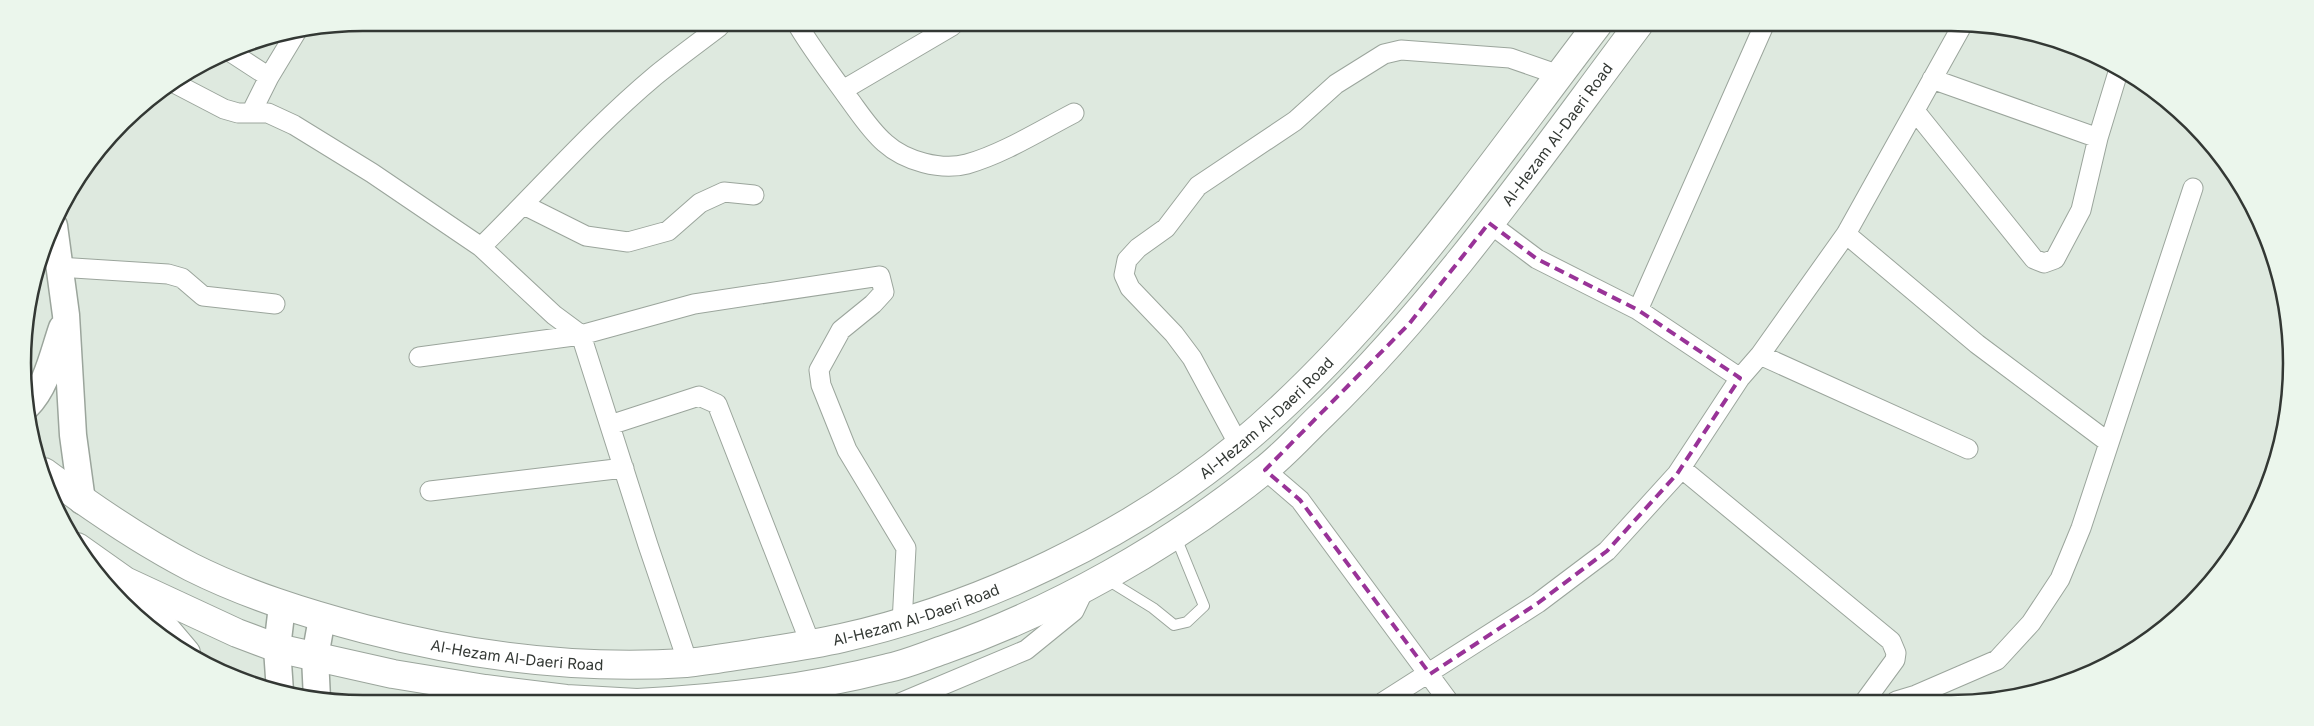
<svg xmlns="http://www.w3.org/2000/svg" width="2314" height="726" font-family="Inter,sans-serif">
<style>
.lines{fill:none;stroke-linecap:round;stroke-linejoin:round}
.lane-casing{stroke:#9ba59c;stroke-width:12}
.street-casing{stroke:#9ba59c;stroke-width:21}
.secondary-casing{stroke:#9ba59c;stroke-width:29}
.primary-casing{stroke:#9ba59c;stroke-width:30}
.lane{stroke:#fff;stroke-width:10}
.street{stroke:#fff;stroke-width:19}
.secondary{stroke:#fff;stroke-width:26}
.primary{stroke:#fff;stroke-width:28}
.marked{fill:none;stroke:#993398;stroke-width:4;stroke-dasharray:10 6;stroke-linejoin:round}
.labels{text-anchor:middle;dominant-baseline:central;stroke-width:5;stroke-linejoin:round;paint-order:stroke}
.street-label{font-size:15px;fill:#333834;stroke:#ebf6ec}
.rim{fill:none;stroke:#333834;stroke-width:2.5}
</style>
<rect width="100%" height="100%" fill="#dee9df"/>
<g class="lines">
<g class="lane-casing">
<path id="lane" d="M1106,579L1153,608L1174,625L1187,622L1204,606L1175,535"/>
</g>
<g class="street-casing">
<path id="street" d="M799,27C814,52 832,75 849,99C860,114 871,131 885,143C905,161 941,171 967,164C1003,154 1041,130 1074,113
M229,51L269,77
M1932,79L2098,138
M176,84L224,109L238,113H268L294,125L372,173L481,247L554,315L581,335L648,545L688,663
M843,90L952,26
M1915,111L2034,259L2044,263L2055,259L2081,210L2098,138L2119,69
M251,113L269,77L298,29
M524,205L586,236L628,242L668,231L700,203L724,192L754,195
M1489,223L1537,259L1638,310L1740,378
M1846,234L1977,344L2108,442
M481,247C539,190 593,128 655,76C676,59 698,43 719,27
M58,267L168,274L182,278L203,296L275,304
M1638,310L1765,23
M1760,355L1968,449
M419,357L581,335L694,304L880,276L884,292L873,304L841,330L819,370L821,385L847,450L906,548L902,623
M610,425L699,396L717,404L811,645
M1239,445L1192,358L1174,334L1130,288L1124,275L1127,260L1138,248L1166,228L1198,186L1295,121L1336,84L1384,54L1401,50L1510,58L1559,75
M1681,468L1891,641L1896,653L1895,660L1865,701
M1265,470L1300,500L1449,702
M430,491L624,468
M1896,701L1916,695L1997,660L2031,623L2060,579L2081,528L2193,188
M1383,702L1538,603L1607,551L1677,474L1740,378L1760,355L1846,234L1963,24
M900,703L1026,650L1074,611L1085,588"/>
</g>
<g class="secondary-casing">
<path id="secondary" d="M54,226L66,315L73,435L82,501
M27,406C47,386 53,354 62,328
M280,692L277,648L282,606
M317,699L315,657L322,618"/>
</g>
<g class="primary-casing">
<g id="primary">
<path id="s1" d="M44,472C91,507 139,540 191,567C247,595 305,613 365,629C469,656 579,670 686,663C707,661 729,657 750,654C781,649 811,645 842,638C980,607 1128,537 1238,446C1380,328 1486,170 1598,24"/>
<path d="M77,547L125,581L237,633L277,648L393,674L485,689L566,699L637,703"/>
<path d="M131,588L186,653"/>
<path id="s2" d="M637,703C721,699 806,689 888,668C907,664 925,656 943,650C1055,611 1170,546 1263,471C1285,454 1303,433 1323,414C1443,297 1539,157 1639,24"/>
</g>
</g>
<use href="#lane" class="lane"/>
<use href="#street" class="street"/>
<use href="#secondary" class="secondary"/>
<use href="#primary" class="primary"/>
</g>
<path class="marked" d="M1489,223L1537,259L1638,310L1740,378L1677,474L1607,551L1538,603L1430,674L1300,500L1265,470L1409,324Z"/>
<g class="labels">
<g class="street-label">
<text stroke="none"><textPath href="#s2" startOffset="1128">Al-Hezam Al-Daeri Road</textPath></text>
<text stroke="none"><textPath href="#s1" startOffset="1326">Al-Hezam Al-Daeri Road</textPath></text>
<text stroke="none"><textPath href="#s1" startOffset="920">Al-Hezam Al-Daeri Road</textPath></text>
<text stroke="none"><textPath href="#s1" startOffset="515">Al-Hezam Al-Daeri Road</textPath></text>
</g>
</g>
<path d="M0 0H2314V726H0ZM363 31H1951A332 332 0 0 1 2283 363V363A332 332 0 0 1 1951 695H363A332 332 0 0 1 31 363V363A332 332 0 0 1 363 31Z" fill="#ebf6ec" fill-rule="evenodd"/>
<path class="rim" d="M363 31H1951A332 332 0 0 1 2283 363V363A332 332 0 0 1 1951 695H363A332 332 0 0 1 31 363V363A332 332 0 0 1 363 31Z"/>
</svg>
